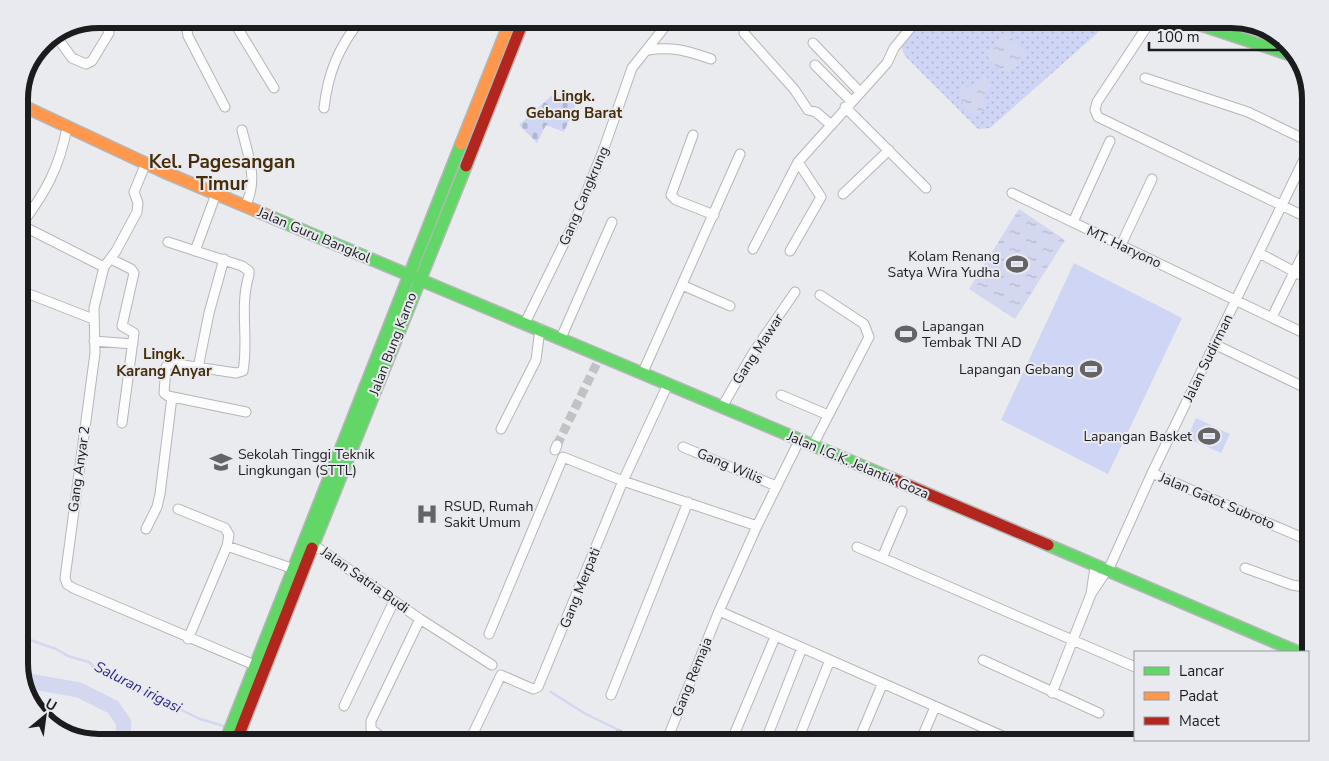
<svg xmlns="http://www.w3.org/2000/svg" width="1329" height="761" font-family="'Nunito Sans',sans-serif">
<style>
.cemetery{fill:url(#cemetery-stones)}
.park{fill:url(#park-dots)}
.pitch{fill:#cfd5f4}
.water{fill:url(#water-ripples)}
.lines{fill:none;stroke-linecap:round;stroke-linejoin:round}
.stream{stroke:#d3d7ef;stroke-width:2.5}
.river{stroke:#d3d7ef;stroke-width:15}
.street-tunnel{stroke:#c0c2c4;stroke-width:9;stroke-dasharray:9 4.5;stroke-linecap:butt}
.street-casing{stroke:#b5b6b8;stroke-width:11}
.fast-casing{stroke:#b5b6b8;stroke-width:14}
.slow-casing{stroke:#b5b6b8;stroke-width:14}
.jam-casing{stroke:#b5b6b8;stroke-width:14}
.street{stroke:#fcfcfc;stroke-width:9}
.fast{stroke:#63d668;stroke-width:11}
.slow{stroke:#ff974d;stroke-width:11}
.jam{stroke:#b3261e;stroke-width:11}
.labels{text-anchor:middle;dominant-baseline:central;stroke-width:4;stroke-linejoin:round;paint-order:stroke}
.street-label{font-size:14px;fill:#1c1c1e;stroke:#e8eaef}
.poi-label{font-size:14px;fill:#1c1c1e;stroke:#e8eaef;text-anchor:end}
.neighbourhood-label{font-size:15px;font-weight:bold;fill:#462e0b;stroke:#e8eaef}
.water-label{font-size:15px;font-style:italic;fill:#2c2984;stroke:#e8eaef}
.district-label{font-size:19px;font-weight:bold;fill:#462e0b;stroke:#e8eaef}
.rim{fill:none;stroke:#1c1c1e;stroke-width:6}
</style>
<defs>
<pattern id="cemetery-stones" width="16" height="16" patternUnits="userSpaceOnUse" patternTransform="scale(1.25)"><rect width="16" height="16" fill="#cfd5f4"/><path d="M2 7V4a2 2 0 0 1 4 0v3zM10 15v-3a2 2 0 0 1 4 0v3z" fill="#b1b6d1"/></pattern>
<pattern id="park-dots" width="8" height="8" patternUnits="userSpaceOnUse" patternTransform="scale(1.25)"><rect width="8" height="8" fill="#cfd5f4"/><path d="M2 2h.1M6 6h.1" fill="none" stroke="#b1b6d1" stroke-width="1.8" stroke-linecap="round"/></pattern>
<pattern id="water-ripples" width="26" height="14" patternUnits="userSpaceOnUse" patternTransform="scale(1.25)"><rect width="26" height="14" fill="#d3d7ef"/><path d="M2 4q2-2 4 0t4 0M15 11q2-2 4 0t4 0" fill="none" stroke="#b5b8cc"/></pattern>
</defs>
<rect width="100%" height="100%" fill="#e9ebee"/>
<path class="cemetery" d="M551,96L578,99L564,132L546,125L537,143L519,125Z"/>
<path class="park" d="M924,19H1090L1102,29L990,128L978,129L905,56L901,46Z"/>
<path class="pitch" d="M1074,263L1182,318L1108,474L1001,420Z
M1196,418L1230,434L1221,453L1187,438Z"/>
<path class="water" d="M1006,32L1028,55L1009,72C998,70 990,64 986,52Z
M982,77H987L991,87L982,96L986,109L978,115C968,115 961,103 959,93L963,88L974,86Z
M1019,209L1065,240L1015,319L969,289Z"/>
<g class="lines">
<path class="stream" d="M19,636L56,649L68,656L89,662L95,668L200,719L227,727
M551,692L584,713L643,742
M245,732L252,742"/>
<path class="river" d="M23,680L79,690L113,707L124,723L122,742"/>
<path class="street-tunnel" d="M557,445L598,361"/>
<g class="street-casing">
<path id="street" d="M185,19L188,36L225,107
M232,19L274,88
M1152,19L1097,102L1095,110L1098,117L1310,219
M744,33L794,89L808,110L816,112L830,124
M56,36L72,58L86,64L92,61L109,33L103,19
M813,43L860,92
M648,50C672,46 688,51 711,59
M815,65L851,101
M1145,78L1248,112L1310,142
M845,107L926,188
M324,108C328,72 339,47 361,19
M242,130C248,156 259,180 245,206
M693,135L671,195L676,200L714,215
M146,163L134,192L138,203L137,212L116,251L104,267L94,308L95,353L65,578L67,584L73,588L259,667
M1012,193L1310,336
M843,194L889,150
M1073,222L1110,141
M19,224L104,267
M21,225C46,192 59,168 67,128
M168,242L242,266L249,271V275C239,307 249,339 243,371L236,373L170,363L166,367L164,393L168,396L246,412
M1121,245L1152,179
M753,249L798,162
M195,251L216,194
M790,251L821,197L798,162L887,63L894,48L918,19
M1259,253L1310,280
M111,259L131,269L134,273L122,326L134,333L122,423
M682,285L730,306
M19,290L93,319
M1272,317L1310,240
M525,323L573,225L603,151L632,68L671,19
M561,338L612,222
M94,341L133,344
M1214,344L1310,390
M198,368L209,313L224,259
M643,372L740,154
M781,395L828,415
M722,407L753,353L795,292
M501,429L536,360L540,329
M800,439L757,526L719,611L1016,742
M813,445L869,337L864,324L820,295
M683,447L776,486
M555,450L557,445
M1152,473L1310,541
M178,509L225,528L229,535L227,546L188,639
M146,529L157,507L160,494L172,397
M311,543L420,619L371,721V729L388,742
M227,546L294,569
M857,547L1135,667
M882,558L902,511
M1245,568L1292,585L1310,588
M1091,594L1111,564L1152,473L1310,147
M420,619L492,665
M489,634L563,457L623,481L757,526
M983,660L1099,713
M1052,693L1091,594L1095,567
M611,695L688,502
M344,706L394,601
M469,742L501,675L533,689L538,687L623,481L668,384
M616,742L619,735
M666,742L719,611
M731,742L775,637
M765,742L802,648
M797,742L830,660
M858,742L882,685
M920,742L935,707"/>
</g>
<g class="fast-casing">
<path id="fast" d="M1183,19L1300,58
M271,217L893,479
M1048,545L1298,652
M312,548L466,166
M225,742L461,144"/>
</g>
<g class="slow-casing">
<path id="slow" d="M19,104L164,172L271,217
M461,144L511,19
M1308,656L1310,657"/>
</g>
<g class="jam-casing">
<path id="jam" d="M466,166L524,19
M893,479L1048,545
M236,742L312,548"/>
</g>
<use href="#street" class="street"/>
<use href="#fast" class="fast"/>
<use href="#slow" class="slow"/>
<use href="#jam" class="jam"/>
</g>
<defs>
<g id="stadium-bare" transform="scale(1.725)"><path d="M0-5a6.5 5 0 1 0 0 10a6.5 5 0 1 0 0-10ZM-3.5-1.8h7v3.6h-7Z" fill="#646467" stroke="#e8eaef" stroke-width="2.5" paint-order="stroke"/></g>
<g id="university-bare" transform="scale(1.725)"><path d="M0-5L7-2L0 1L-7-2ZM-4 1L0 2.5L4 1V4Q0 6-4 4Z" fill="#646467" stroke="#e8eaef" stroke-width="2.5" paint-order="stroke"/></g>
<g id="hospital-bare" transform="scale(1.725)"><path d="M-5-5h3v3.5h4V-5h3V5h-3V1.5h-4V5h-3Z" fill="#646467" stroke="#e8eaef" stroke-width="2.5" paint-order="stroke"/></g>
</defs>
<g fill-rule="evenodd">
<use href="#stadium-bare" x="1017" y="264"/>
<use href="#stadium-bare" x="906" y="334"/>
<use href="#stadium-bare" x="1091" y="369"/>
<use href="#stadium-bare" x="1209" y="436"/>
<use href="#university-bare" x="221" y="462"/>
<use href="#hospital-bare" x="427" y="514"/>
</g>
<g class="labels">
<g class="street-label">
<text transform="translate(584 196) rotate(-67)">Gang Cangkrung</text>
<text transform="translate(314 235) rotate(23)">Jalan Guru Bangkol</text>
<text transform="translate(1124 247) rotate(25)">MT. Haryono</text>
<text transform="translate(393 344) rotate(-69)">Jalan Bung Karno</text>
<text transform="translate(758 349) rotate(-57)">Gang Mawar</text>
<text transform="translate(1208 358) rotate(-64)">Jalan Sudirman</text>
<text transform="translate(858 465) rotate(23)">Jalan I.G.K. Jelantik Goza</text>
<text transform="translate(730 466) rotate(23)">Gang Wilis</text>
<text transform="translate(79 469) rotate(-82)">Gang Anyar 2</text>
<text transform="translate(1217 501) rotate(23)">Jalan Gatot Subroto</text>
<text transform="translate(365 580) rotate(35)">Jalan Satria Budi</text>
<text transform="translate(580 588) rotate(-68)">Gang Merpati</text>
<text transform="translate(692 677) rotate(-68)">Gang Remaja</text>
</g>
<g class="poi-label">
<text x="1000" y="256">Kolam Renang<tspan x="1000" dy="16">Satya Wira Yudha</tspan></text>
<text x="922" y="326" text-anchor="start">Lapangan<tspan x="922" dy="16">Tembak TNI AD</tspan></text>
<text x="1074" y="369">Lapangan Gebang</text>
<text x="1192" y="436">Lapangan Basket</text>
<text x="238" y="454" text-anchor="start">Sekolah Tinggi Teknik<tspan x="238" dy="16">Lingkungan (STTL)</tspan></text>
<text x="444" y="506" text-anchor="start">RSUD, Rumah<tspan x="444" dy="16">Sakit Umum</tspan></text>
</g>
<g class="neighbourhood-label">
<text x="574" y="96">Lingk.<tspan x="574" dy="17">Gebang Barat</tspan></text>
<text x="164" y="354">Lingk.<tspan x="164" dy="17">Karang Anyar</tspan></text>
</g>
<g class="water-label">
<text transform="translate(138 687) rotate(27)">Saluran irigasi</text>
</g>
<g class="district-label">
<text x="222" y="162">Kel. Pagesangan<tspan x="222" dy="22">Timur</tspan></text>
</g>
</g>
<path d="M0 0H1329V761H0ZM99 28H1231A71 71 0 0 1 1302 99V663A71 71 0 0 1 1231 734H99A71 71 0 0 1 28 663V99A71 71 0 0 1 99 28Z" fill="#e8eaef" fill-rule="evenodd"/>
<path class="rim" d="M99 28H1231A71 71 0 0 1 1302 99V663A71 71 0 0 1 1231 734H99A71 71 0 0 1 28 663V99A71 71 0 0 1 99 28Z"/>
<rect x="1134" y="651" width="175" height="90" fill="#e8eaef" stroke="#96989b"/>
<rect x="1144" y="667" width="25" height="8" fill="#63d668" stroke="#96989b"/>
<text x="1179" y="676" font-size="15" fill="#1c1c1e">Lancar</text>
<rect x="1144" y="692" width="25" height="8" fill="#ff974d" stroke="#96989b"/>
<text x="1179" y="701" font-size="15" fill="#1c1c1e">Padat</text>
<rect x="1144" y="717" width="25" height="8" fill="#b3261e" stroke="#96989b"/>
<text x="1179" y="726" font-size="15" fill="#1c1c1e">Macet</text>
<g transform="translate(45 716) rotate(29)" stroke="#e8eaef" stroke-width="4" paint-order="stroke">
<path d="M0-4L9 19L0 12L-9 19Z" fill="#1c1c1e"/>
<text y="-8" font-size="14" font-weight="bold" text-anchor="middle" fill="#1c1c1e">U</text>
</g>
<path d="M1149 42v8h129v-8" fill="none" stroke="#1c1c1e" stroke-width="2.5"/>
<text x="1156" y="42" font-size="15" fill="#1c1c1e" stroke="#e8eaef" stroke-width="4" paint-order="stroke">100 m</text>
</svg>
